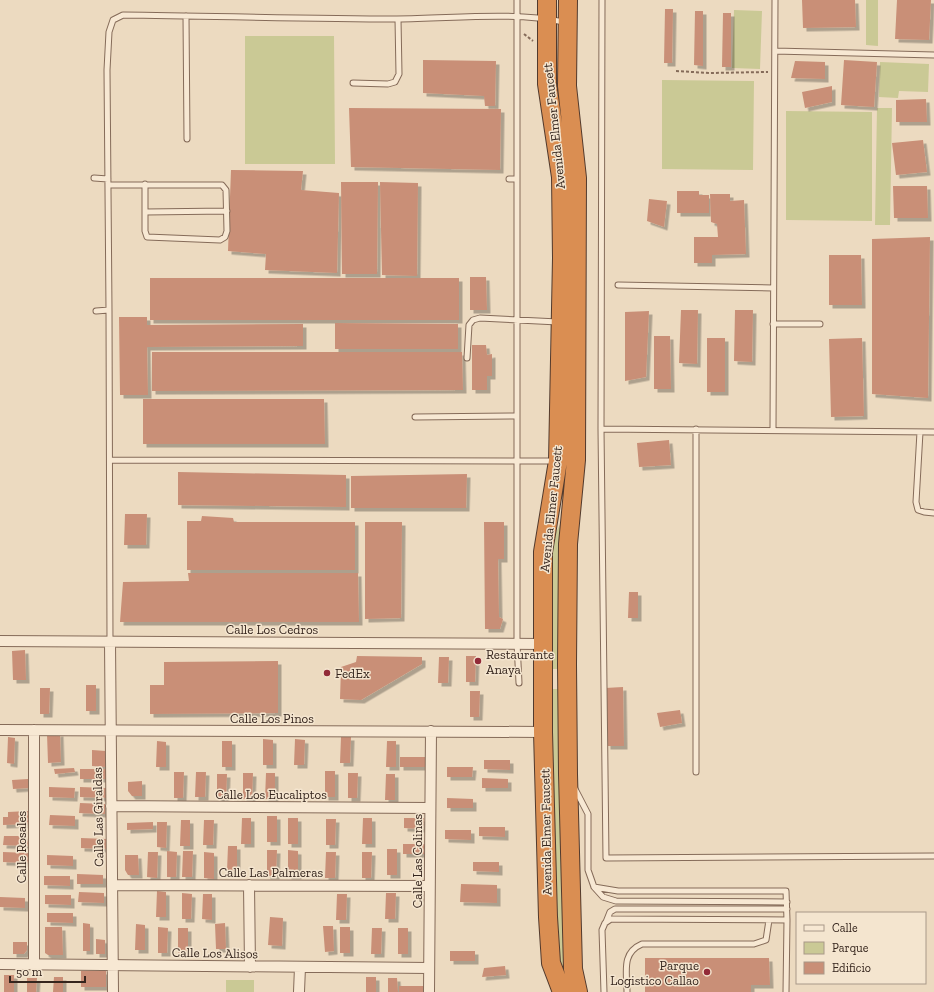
<svg xmlns="http://www.w3.org/2000/svg" width="934" height="992" font-family="'Zilla Slab',serif">
<style>
.green{fill:#cac995}
.building{fill:#c98f77;filter:url(#shadow)}
.lines{fill:none;stroke-linecap:round;stroke-linejoin:round}
.lane-casing{stroke:#856b59;stroke-width:7}
.street-casing{stroke:#856b59;stroke-width:12}
.highway-casing{stroke:#523a2d;stroke-width:20}
.path{stroke:#856b59;stroke-width:2;stroke-dasharray:3 2;stroke-linecap:butt}
.lane{stroke:#f7e8d3;stroke-width:5}
.street{stroke:#f7e8d3;stroke-width:10}
.highway{stroke:#da8e52;stroke-width:18}
.poi-dot{fill:#922b38;stroke:#f4e5cf;stroke-width:1.5}
.labels{text-anchor:middle;dominant-baseline:central;stroke-width:3;stroke-linejoin:round;paint-order:stroke}
.street-label{font-size:13px;fill:#35251d;stroke:#f4e5cf}
.poi-label{font-size:13px;fill:#35251d;stroke:#f4e5cf;text-anchor:start}
</style>
<defs>
<filter id="shadow"><feDropShadow dx="3.5" dy="3.5" stdDeviation="0" flood-color="#0004"/></filter>
</defs>
<rect width="100%" height="100%" fill="#ecdac0"/>
<path class="green" d="M866,0H878V46L866,45Z
M734,10L762,11L760,69L732,68Z
M245,36H334L335,164H245Z
M880,62L929,64L928,92L899,91L898,98L879,97Z
M662,80L754,81L753,170L662,169Z
M877,108H892L890,225H875Z
M786,111L872,112V221L786,220Z
M564,517L559,669H550V556L556,532Z
M548,689H559L566,977L558,953Z
M226,980H254V992H226Z"/>
<path class="building" d="M802,0H855L856,27L803,28Z
M897,0H931L929,40L895,39Z
M665,9H673L672,63H664Z
M695,11H703V66L694,65Z
M723,13H731V67H722Z
M423,60L496,61L495,106H485L484,96L423,93Z
M844,60L877,62L874,107L841,105Z
M795,61L825,62V79L791,78Z
M832,86V102L805,108L802,92Z
M926,99L927,122H896V100Z
M349,108L501,109L500,170L351,167Z
M923,140L927,172L896,175L892,143Z
M231,170L303,171L301,190L339,193L337,273L265,270L266,254L228,251Z
M341,182H378L377,274H342Z
M380,182L418,183L417,276L382,275Z
M893,186H927L928,218H894Z
M677,191H699V195H709V213H677Z
M710,194H730V201L744,200L746,254L712,255V263H694V237H718L717,224L711,222Z
M649,199L667,201L664,227L647,221Z
M930,237L928,398L872,394V239Z
M829,255H861L862,305H829Z
M470,277H486L487,310H470Z
M150,278H459V320H150Z
M681,310H698L697,364L679,363Z
M735,310H753L752,362L734,361Z
M649,311L646,377L625,381V312Z
M119,317H147V325L303,324V346L147,347L148,395H120Z
M335,323L458,324V349H335Z
M654,336H670L671,389H654Z
M707,338H725V392H707Z
M862,338L864,416L831,417L829,339Z
M472,345H486L487,355L492,354V376H487V390H472Z
M152,352H462L463,390L152,391Z
M143,399H324L325,444H143Z
M669,440L671,465L639,467L637,443Z
M178,472L346,475V507L178,505Z
M467,474L466,508H351V476Z
M125,514H147L146,545H124Z
M202,516L233,518L234,522H355V570H187V521H201Z
M365,522H402L401,618L365,619Z
M484,522H504V559H498L499,617L503,619L500,629H485Z
M188,573H358L359,622H120L123,582L189,581Z
M629,592H638V618H628Z
M25,650L26,680H13L12,651Z
M357,656L422,657V664L361,700L340,699L341,667L356,662Z
M466,656H476L475,682H466Z
M439,657H449L448,683H438Z
M278,661V713L150,714V685H164V662Z
M86,685H96V711H86Z
M623,687L624,746H607L605,688Z
M40,688H50L49,714H40Z
M470,691H480L479,717H470Z
M680,710L682,723L660,727L657,713Z
M60,733L61,762L48,763L47,734Z
M8,737L15,738L14,764L7,763Z
M341,737H351L350,763H340Z
M263,739L273,740V765H263Z
M295,739L305,740L304,765H294Z
M157,741L166,742V767H156Z
M222,741H232V767H222Z
M387,741H396V767H386Z
M92,750L106,751V767L92,766Z
M400,757H426V767H400Z
M484,760H510V770L484,769Z
M447,767H473L472,777H447Z
M74,768L75,772L55,774L54,769Z
M80,769H106V779H80Z
M325,771H335V797H325Z
M174,772H184L183,798H174Z
M196,772H206L205,797H195Z
M243,773H253L252,799H243Z
M266,773H275V799H265Z
M348,773H358L357,798H348Z
M217,774H227L226,800L217,799Z
M386,774H395V800H385Z
M482,778L508,779V788H482Z
M28,779V788L13,789L12,780Z
M142,781V796H132L128,791V782Z
M49,787L75,788L74,798L49,797Z
M80,787L106,788V798L80,797Z
M447,798L473,799V808H447Z
M80,803L105,804V814L79,813Z
M28,811V824L3,825V817H8V812Z
M50,815L75,816V826L49,825Z
M267,816H277V842H267Z
M242,818H251V844H241Z
M288,818H298V844H288Z
M363,818H372V844H362Z
M404,818H424L423,829L404,828Z
M326,819H336L335,845H326Z
M181,820H190V846H180Z
M204,820H214L213,845H203Z
M153,822V829L127,830V823Z
M157,822H167L166,848L157,847Z
M479,827H505V837L479,836Z
M445,830H471V840L445,839Z
M4,836H24V840L29,841V846L3,845Z
M81,838L107,839V849L81,848Z
M403,844H429V854H403Z
M228,846H237V872L227,871Z
M387,849H397V875H387Z
M267,850H277L276,876H267Z
M288,850L298,851V876H288Z
M167,851L177,852L176,877H167Z
M183,851H193L192,877H182Z
M3,852L29,853V863L3,862Z
M148,852H158L157,878L147,877Z
M204,852L214,853V879L204,878Z
M326,852H336L335,878H325Z
M362,852H372L371,878H362Z
M47,855L73,856V866L47,865Z
M125,855H138L139,875H128L125,870Z
M473,862H499V872L473,871Z
M77,874L103,875V884H77Z
M44,876H70V886L44,885Z
M461,884L497,885V903L460,902Z
M157,891L166,892V917H156Z
M79,892L104,893V903L78,902Z
M182,893L192,894L191,919H182Z
M386,893H396L395,919H385Z
M203,894H212V920L202,919Z
M337,894H347L346,920H336Z
M45,895H71V905L45,904Z
M0,897L25,898V908L0,907Z
M47,913H73V923L47,922Z
M270,917L283,918L282,946L268,945Z
M83,923L90,924V951H83Z
M225,923L226,949H216L215,924Z
M136,924L145,925V950H135Z
M323,926H333L334,951L325,952Z
M45,927H62L63,955H48L45,953Z
M158,927L168,928L167,953H158Z
M340,927H350V953H340Z
M178,928H188V954H178Z
M372,928H382L381,954H371Z
M398,928H408V954H398Z
M96,939L105,940V954H96Z
M13,942H27V950L24,954H13Z
M450,951H475V961H450Z
M645,958H769L770,985H751V992H645Z
M505,966L506,975L482,977L484,968Z
M81,971H106V987H81Z
M4,975H14V992H4Z
M54,977H63V992H53Z
M366,977H376V992H366Z
M27,978H37L36,992H27Z
M388,978H397L398,992H388Z
M399,986H425V992H399Z"/>
<g class="lines">
<g class="lane-casing">
<path id="lane" d="M517,0V643L519,683
M602,0L601,429L934,432
M186,16L187,139
M775,51L934,55
M353,83L388,84L395,82L399,74L398,19
M94,178L108,179
M509,179H517
M108,185H222L226,190L227,231L225,237L220,240L147,237L145,231V184
M146,212L227,211
M618,285L773,288
M109,310L110,642
M96,311L109,310L107,70L109,32L113,20L123,15C215,16 306,19 397,19C452,19 509,11 564,22
M773,324H820
M467,358L469,325L473,320L480,318L558,322
M415,417L517,416
M601,429L606,858L934,856
M696,429V772
M773,430L775,0
M920,432L916,502L918,510L924,512L934,513
M110,460L555,461
M574,787L588,814V870L594,887L618,891H786L787,920L611,919L605,923L602,930L604,992
M594,887L603,897L616,901L787,902
M606,922L610,912L615,909H787
M627,992C627,972 621,953 642,944H754L766,940L769,920
M786,992L787,920"/>
</g>
<g class="street-casing">
<path id="street" d="M0,641L543,644
M110,642L113,992
M0,730L543,732
M111,806L430,808
M112,885L429,886
M249,885L250,967
M0,964L429,968
M34,964V730
M299,992L300,967
M429,992L431,731"/>
</g>
<g class="highway-casing">
<path id="highway" d="M547,0V84L561,177L562,258L558,461L543,552V732L548,917L551,963L562,992
M568,0L567,86L577,178L576,460L568,544L567,664L568,774L573,969L578,992"/>
</g>
<path class="path" d="M524,34L533,41
M676,71L709,73L768,72"/>
<use href="#lane" class="lane"/>
<use href="#street" class="street"/>
<use href="#highway" class="highway"/>
</g>
<g class="poi-dot">
<circle cx="478" cy="661" r="4"/>
<circle cx="327" cy="673" r="4"/>
<circle cx="707" cy="972" r="4"/>
</g>
<g class="labels">
<g class="street-label">
<text transform="translate(554 126) rotate(-96)">Avenida Elmer Faucett</text>
<text transform="translate(551 509) rotate(-84)">Avenida Elmer Faucett</text>
<text x="272" y="629">Calle Los Cedros</text>
<text x="272" y="718">Calle Los Pinos</text>
<text x="271" y="794">Calle Los Eucaliptos</text>
<text transform="translate(98 817) rotate(-91)">Calle Las Giraldas</text>
<text transform="translate(546 832) rotate(-91)">Avenida Elmer Faucett</text>
<text transform="translate(21 847) rotate(-90)">Calle Rosales</text>
<text transform="translate(417 861) rotate(-90)">Calle Las Colinas</text>
<text x="271" y="872">Calle Las Palmeras</text>
<text transform="translate(215 953) rotate(1)">Calle Los Alisos</text>
</g>
<g class="poi-label">
<text x="486" y="654">Restaurante<tspan x="486" dy="15">Anaya</tspan></text>
<text x="335" y="673">FedEx</text>
<text x="699" y="965" text-anchor="end">Parque<tspan x="699" dy="15">Logistico Callao</tspan></text>
</g>
</g>
<rect x="796" y="912" width="130" height="72" fill="#f4e5cf" stroke="#a89888"/>
<rect x="804" y="925" width="20" height="6" fill="#f7e8d3" stroke="#a89888"/>
<text x="832" y="932" font-size="12" fill="#35251d">Calle</text>
<rect x="804" y="942" width="20" height="12" fill="#cac995" stroke="#a89888"/>
<text x="832" y="952" font-size="12" fill="#35251d">Parque</text>
<rect x="804" y="962" width="20" height="12" fill="#c98f77" stroke="#a89888"/>
<text x="832" y="972" font-size="12" fill="#35251d">Edificio</text>
<path d="M10 976v6h75v-6" fill="none" stroke="#35251d" stroke-width="2"/>
<text x="16" y="976" font-size="12" fill="#35251d" stroke="#f4e5cf" stroke-width="3" paint-order="stroke">50 m</text>
</svg>
